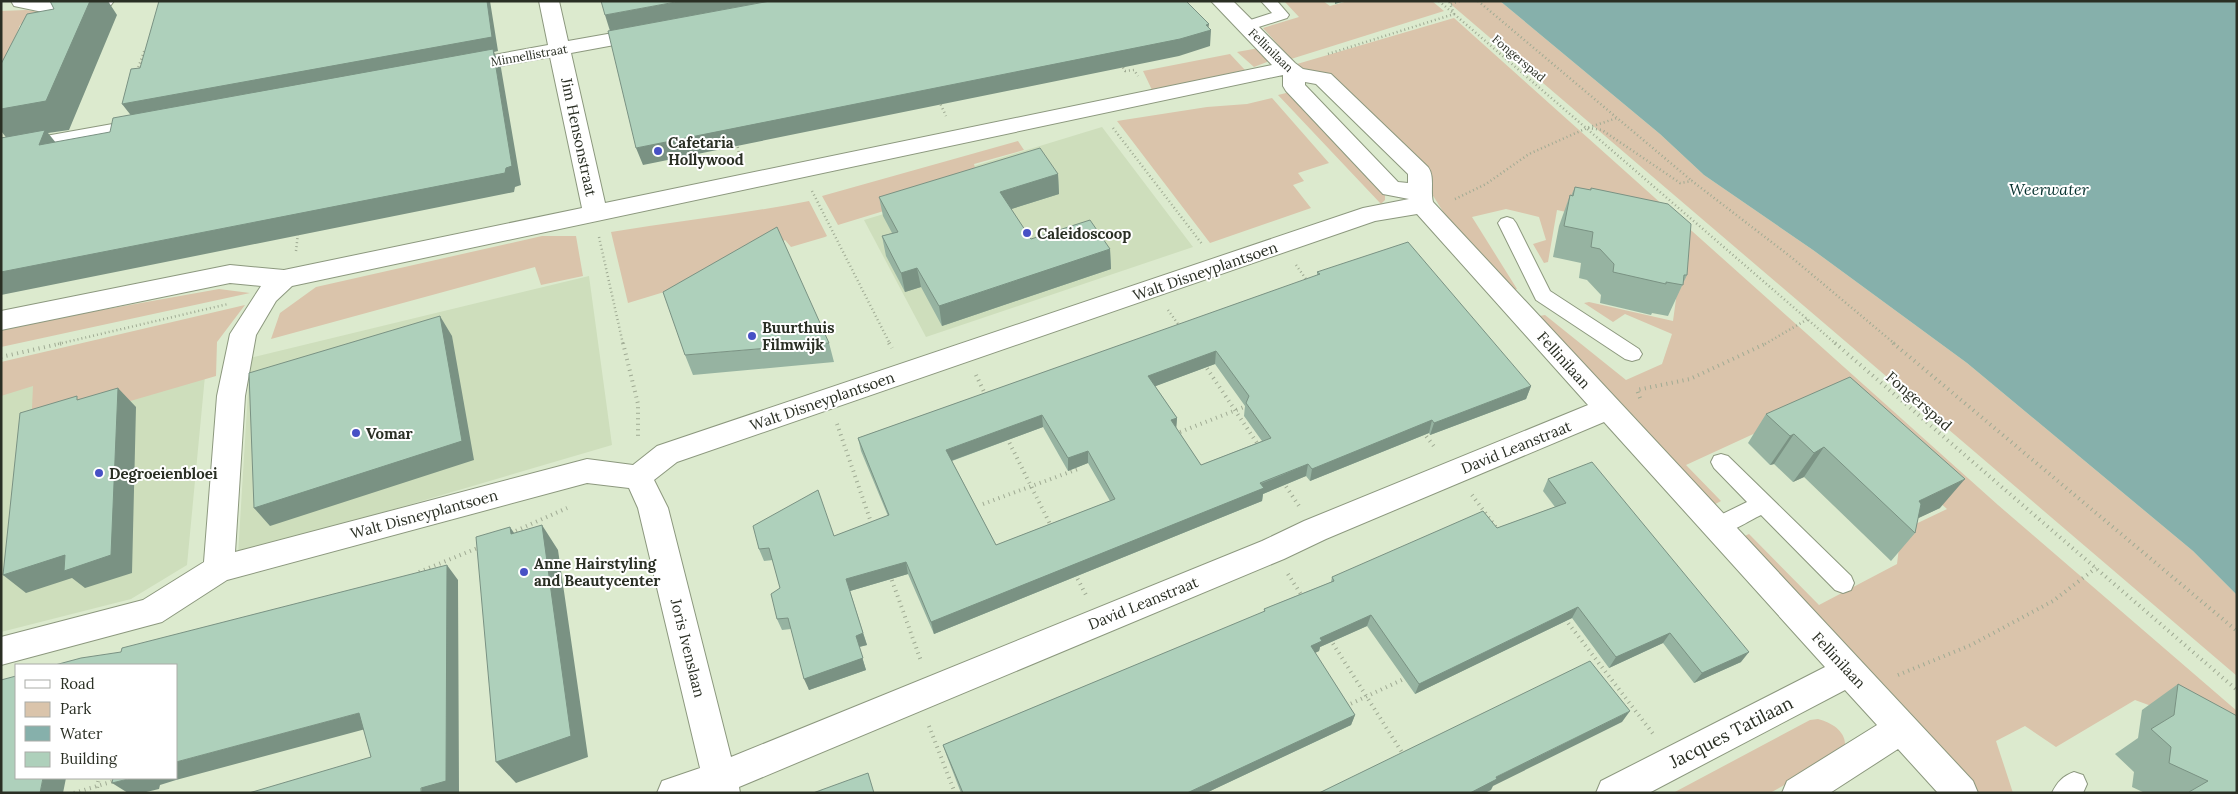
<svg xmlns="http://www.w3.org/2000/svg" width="2238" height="794" font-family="Lora,serif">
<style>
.built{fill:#cedebc}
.green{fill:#dac4ab}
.water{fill:#86b0ab}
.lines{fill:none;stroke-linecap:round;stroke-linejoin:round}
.lane-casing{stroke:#8c987e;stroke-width:2}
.street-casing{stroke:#8c987e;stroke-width:2}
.path-far1{stroke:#9faa93;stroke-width:2.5;stroke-dasharray:1 3;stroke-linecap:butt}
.path{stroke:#9faa93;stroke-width:4;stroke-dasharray:1 4.5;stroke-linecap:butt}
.lane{fill:#fff;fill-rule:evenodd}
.street{fill:#fff;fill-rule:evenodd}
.wall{fill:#96b3a1;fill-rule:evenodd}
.shaded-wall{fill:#7a9283}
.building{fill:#aed0bb;stroke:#7a9283;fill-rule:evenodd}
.poi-dot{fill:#4750c5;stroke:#fff;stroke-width:2}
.labels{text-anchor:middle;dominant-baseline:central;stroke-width:4;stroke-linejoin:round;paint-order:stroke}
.far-street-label{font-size:12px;fill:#2a2f24;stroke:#fff}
.street-label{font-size:15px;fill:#2a2f24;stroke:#fff}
.poi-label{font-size:15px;font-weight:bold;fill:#2a2f24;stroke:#fff;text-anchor:start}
.water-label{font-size:16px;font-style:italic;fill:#07322f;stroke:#fff}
.near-street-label{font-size:18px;fill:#2a2f24;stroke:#fff}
</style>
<rect width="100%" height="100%" fill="#dceace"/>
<path class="built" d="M1102,127L1193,247L926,337L864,220L985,183L974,166Z
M589,276L612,445L238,555L250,358Z
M210,323L187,565L131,599L1,632V382Z"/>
<path class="green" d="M1287,1H1323L1330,6L1348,1H1432L1444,11L1291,59L1263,28L1299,17L1285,2Z
M1447,1H1500L1660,134L1704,175L1813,250L1967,363L2193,551L2237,595V676Z
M26,10L40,12L20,25L1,73V11Z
M1454,18L1998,505L2237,711V758L2154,707L2135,700L2056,747L2025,726L1996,741L2013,793H1970L1736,540L1749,534L1819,605L1897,564L1901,531L1947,509L1825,401L1686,465L1721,501L1706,509L1534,317L1545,315L1626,380L1662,364L1672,334L1625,314L1613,322L1584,303L1589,302L1673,321L1682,255L1657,232L1557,210L1548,262L1544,263L1533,244L1546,240L1539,217L1506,209L1472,217L1517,289L1510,292L1457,234L1432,194L1297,64Z
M1259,48L1269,57L1267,62L1254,67L1237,52Z
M1230,54L1245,70L1152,90L1143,71Z
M1290,92L1385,194V200L1381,204L1278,95Z
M1272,98L1329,163L1298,173L1304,181L1293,185L1311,208L1210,243L1117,121L1207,107L1247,104Z
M1018,141L1024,150L974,164L978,178L962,187L838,225L822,196Z
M809,201L827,236L825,237L791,247L785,240L730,272L628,303L611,232C677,221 743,214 809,201Z
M542,236H576L583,276L541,285L535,267L271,339L280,313L316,287Z
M219,289L250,293L1,347V328Z
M245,305L217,342L216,376L31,430L33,386L1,396V362Z
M1818,719C1834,723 1851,735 1843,753L1770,793H1673L1810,720Z"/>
<path class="water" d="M1500,1H2237V595L2193,551L1967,363L1813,250L1704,175L1660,134Z"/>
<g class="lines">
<g class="lane-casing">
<path id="lane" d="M1261,1H1277L1289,15L1287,18L1246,31L1241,29L1238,26L1241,23L1272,13Z
M1507,217L1513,219L1516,223L1550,291L1639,349L1642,354L1639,359L1632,361L1625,359L1536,300L1498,223L1501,219Z
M1721,454L1728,456L1851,576L1854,583L1851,590L1843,593L1835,590L1761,515C1746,522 1724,539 1708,533L1705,527L1708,521L1747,502L1714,468L1711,462L1714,456Z
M2074,772L2083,775L2087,784L2083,793H2052C2057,782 2063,776 2074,772Z"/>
</g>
<g class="street-casing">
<path id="street" d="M11,1H114L111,5L104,7L57,15L14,6Z
M539,1H559L568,41L647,27L654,29L657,33L654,37L647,39L571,53L605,203L1272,65L1211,1H1233L1295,63L1303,69L1331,74L1428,167C1435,176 1430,191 1433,202L1973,781L1978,793H1938L1898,749L1830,793H1782L1787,781L1877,725L1845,690L1649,793H1596L1601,781L1825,667L1604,422L1326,539L1284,559L739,787L740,793H657L662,781L700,768L638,508L629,488L587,483L227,580L162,622L1,665V637L143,600L204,562L217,396L230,334L261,286L230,283L1,330V311L230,265L284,270L582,208L550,57L461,73L453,72L450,67L453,62L461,61L548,45ZM1283,75V86L1286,91L1383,194L1409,199L1363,208L657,446L633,465L587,459L235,552L245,396L256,335L276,301L292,286ZM1305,82L1316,84L1408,174V183L1398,182L1305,85ZM1417,214L1588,405L1304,521L1262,541L731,757L668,508L654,480L677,462L1375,221Z
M146,118L154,120L157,125L154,130L1,158V144Z"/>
</g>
<path class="path-far1" d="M1439,1L1836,344
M1478,1L1692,181
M1451,4L1460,1
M1328,54L1454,14L1449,1
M1121,64L1125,71L1134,70L1138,76
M137,71L145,49
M939,101L946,116
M1113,128L1202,244
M1588,128L1602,130L1680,183L1692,181L1791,257L1895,344
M737,143L740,159
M812,191L890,344
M1455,199L1486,184L1529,154L1587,128L1617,118
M599,237L623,344
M296,251L298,233
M1296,265L1308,282
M1168,310L1180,327
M58,344L228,304
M1765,344L1808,319"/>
<path class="path" d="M623,343L638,404V438
M889,343L892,348
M1835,343L2237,690
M1893,343L2237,631
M1,357L63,343
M1204,364L1259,446
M976,375L986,396
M1640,398L1637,390L1690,379L1767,343
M837,424L872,525
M1423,432L1436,449
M1175,434L1249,405
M1007,438L1051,526
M1283,482L1299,506
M1472,495L1498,530
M983,504L1078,469
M511,533L567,508
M419,572L480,547
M1075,574L1086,595
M1288,574L1302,596
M890,575L921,661
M1565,619L1654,735
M1330,639L1403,754
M1898,675L1971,645L2053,601L2096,568
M1346,706L1406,678
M929,726L955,793
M74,793L114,781
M96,793L99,778"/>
<use href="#lane" class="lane"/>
<use href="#street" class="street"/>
</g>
<path class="wall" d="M1058,174L1059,194L1011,209L1031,239L1110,249L1111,269L942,326L921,287L905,292L886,256L882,236L892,233L883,216L879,197Z
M1575,187L1590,190L1591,188L1687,275L1668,316L1652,313L1651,315L1600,303L1601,295L1587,280L1579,278L1581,263L1553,257L1559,226L1570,195L1571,196Z
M1317,272L1531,386L1526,399L1430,435L1429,433L1310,481L1306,476L1263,494L1262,501L934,634L908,574L850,591L867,645L859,647L866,670L809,690L791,629L782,630L777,619L780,588L773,560L764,561L759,549L834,536L888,516L861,451L858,438L1317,276ZM1215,364L1245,406L1244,416L1262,441L1201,465L1176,428L1177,418L1155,386ZM1043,427L1068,471L1088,463L1110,501L996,545L952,461Z
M829,343L834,362L693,375L685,355Z
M1766,414L1940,508L1918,518L1915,533L1891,561L1804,477L1793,482L1774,464L1770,465L1748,443Z
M1548,479L1741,662L1694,683L1663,643L1609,668L1572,618L1415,694L1367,626L1320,647L1319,651L1315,653L1355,715L1351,725L1206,793H961L946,754L943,745L1264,612V609L1331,582L1332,577L1497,528L1555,507L1543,491Z
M2178,684L2237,793H2145L2132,787L2134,772L2115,754L2138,738L2142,710Z"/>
<path class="shaded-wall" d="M90,1H108L117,15L69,130L48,133L61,149L9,141L1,131V102Z
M487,1H490L498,51L494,52L501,68L521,185L515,187L514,192L1,295V272L133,118L122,104Z
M681,1H774L610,31L605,15Z
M1335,1H1345L1335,4Z
M1209,24L1208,31L1211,30L1210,46L1179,56L643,165L636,148Z
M1058,174L1059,194L1002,212L1000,192Z
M1110,249L1111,269L942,326L939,306Z
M917,268L921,287L905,292L901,273Z
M440,316L452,336L474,460L270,526L254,508Z
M1216,351L1215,364L1148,389V376Z
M1531,386L1526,399L1430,435L1434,423Z
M118,388L136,407L132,573L85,588L72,578L26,593L3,575Z
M1042,415L1043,427L948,462L946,450Z
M1177,418L1176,431L1171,420Z
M1432,420L1429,433L1310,481L1312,469Z
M1794,434L1774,464L1770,465L1790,436Z
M1824,447L1804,477L1793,482L1814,453Z
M1088,451V463L1068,471V458Z
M1308,464L1306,476L1263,494L1262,501L934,634L931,622Z
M1965,479L1940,508L1906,524L1919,501Z
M542,525L558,550L588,757L516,783L496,762Z
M510,527L527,552L511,534Z
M906,562L908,574L850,591L846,579Z
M447,565L458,580L459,793H421Z
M1578,607L1572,618L1415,694L1419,684Z
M1371,615L1367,626L1320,647L1319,651L1308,656L1311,646L1320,638Z
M863,633L867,645L859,647L866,670L809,690L804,679L856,636Z
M1670,633L1663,643L1609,668L1616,657Z
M1749,652L1741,662L1694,683L1702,673Z
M1630,711L1622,722L1493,786L1491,790L1485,793H1470L1496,777Z
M359,713L373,727L176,780L160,785L159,789L142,793H128L112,783L132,778H176V762Z
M1355,715L1351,725L1206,793H1187Z
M43,778H66L63,793H40Z"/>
<path class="building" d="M50,1H90L46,101L1,109V64L27,14L54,9Z
M159,1H487L492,37L122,104L131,69L140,68Z
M601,1H681L605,15Z
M770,1H1186L1209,24L1206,25L1211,30L1180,39L636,148L608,31Z
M493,49L512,166L506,168L505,173L1,272V138L45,130L39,145L110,132L113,118Z
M1040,148L1058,174L1000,192L1031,239L1090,220L1110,249L939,306L917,268L901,273L882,236L898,232L879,197Z
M1575,187L1591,190V188L1668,204L1691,224L1687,275H1684L1683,285L1666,282V284L1613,272L1614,264L1600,249L1591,247L1593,232L1564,226L1570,195L1573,196Z
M777,227L829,343L685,355L663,292Z
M1408,242L1531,386L1434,423L1432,420L1312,469L1308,464L1260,483L1264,488L931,622L906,562L846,579L863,633L856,636L863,658L804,679L788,618L777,619L771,594L780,588L769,548L759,549L753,526L818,490L834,536L889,515L858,438L1320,274L1317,272ZM1216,351L1249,396L1246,403L1271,438L1201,465L1171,420L1177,418L1148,376ZM1042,415L1068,458L1088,451L1115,499L996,545L946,450Z
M440,316L462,441L254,508L249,373Z
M1850,377L1965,479L1919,501L1921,504L1915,533L1824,447L1814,453L1794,434L1790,436L1766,414Z
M118,388L111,555L64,571L65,555L3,575L20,413L77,396V400Z
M1592,462L1749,652L1702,673L1670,633L1616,657L1578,607L1419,684L1371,615L1320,638L1322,641L1311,646L1355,715L1187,793H963L943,745L1265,611L1264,609L1334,581L1332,577L1483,511L1497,528L1566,503L1548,479Z
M542,525L571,736L496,762L476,537L510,527L511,534Z
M447,565L446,781L421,788V793H249L371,757L359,713L176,762V665H55L81,658L121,652L122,648Z
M1590,661L1630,711L1496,777L1497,779L1470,793H1319Z
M16,676V778H43L40,793H1V680Z
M2178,684L2228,711L2237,716V793H2190L2189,792L2208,781L2169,763L2171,747L2151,729L2174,715Z
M868,773L874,793H813Z
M113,778H132L112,783Z"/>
<g class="poi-dot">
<circle cx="658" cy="151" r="5"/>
<circle cx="1027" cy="233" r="5"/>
<circle cx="752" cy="336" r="5"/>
<circle cx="356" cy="433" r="5"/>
<circle cx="99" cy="473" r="5"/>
<circle cx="524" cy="572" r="5"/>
</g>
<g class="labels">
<g class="far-street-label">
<text transform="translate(1271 50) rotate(44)">Fellinilaan</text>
<text transform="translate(529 55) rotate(-10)">Minnellistraat</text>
<text transform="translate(1519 58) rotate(40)">Fongerspad</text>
</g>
<g class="street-label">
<text transform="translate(579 137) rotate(78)">Jim Hensonstraat</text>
<text transform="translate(1205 271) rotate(-19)">Walt Disneyplantsoen</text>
<text transform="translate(1564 360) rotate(48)">Fellinilaan</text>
<text transform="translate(822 401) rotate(-19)">Walt Disneyplantsoen</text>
<text transform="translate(1919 401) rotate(41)">Fongerspad</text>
<text transform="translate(1516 447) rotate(-22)">David Leanstraat</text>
<text transform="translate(424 514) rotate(-15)">Walt Disneyplantsoen</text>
<text transform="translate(1143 603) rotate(-22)">David Leanstraat</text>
<text transform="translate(688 648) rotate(76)">Joris Ivenslaan</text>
<text transform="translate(1839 660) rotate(47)">Fellinilaan</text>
</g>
<g class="poi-label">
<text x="668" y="142">Cafetaria<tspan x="668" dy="17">Hollywood</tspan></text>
<text x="1037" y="233">Caleidoscoop</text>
<text x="762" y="327">Buurthuis<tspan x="762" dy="17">Filmwijk</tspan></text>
<text x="366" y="433">Vomar</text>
<text x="109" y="473">Degroeienbloei</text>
<text x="534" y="563">Anne Hairstyling<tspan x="534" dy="17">and Beautycenter</tspan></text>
</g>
<g class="water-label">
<text x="2049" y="189">Weerwater</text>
</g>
<g class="near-street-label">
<text transform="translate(1731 732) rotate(-27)">Jacques Tatilaan</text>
</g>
</g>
<rect width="2238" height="794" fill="none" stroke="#2a2f24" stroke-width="5"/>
<rect x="15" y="664" width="162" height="115" fill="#ffffff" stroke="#aaaca7"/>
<rect x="25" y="680" width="25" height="8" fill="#ffffff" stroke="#aaaca7"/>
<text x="60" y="689" font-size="15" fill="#2a2f24">Road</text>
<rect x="25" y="702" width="25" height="15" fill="#dac4ab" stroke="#aaaca7"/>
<text x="60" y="714" font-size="15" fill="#2a2f24">Park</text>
<rect x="25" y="726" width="25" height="15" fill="#86b0ab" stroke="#aaaca7"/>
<text x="60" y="739" font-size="15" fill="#2a2f24">Water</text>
<rect x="25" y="752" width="25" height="15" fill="#aed0bb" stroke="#aaaca7"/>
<text x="60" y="764" font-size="15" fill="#2a2f24">Building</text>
</svg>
